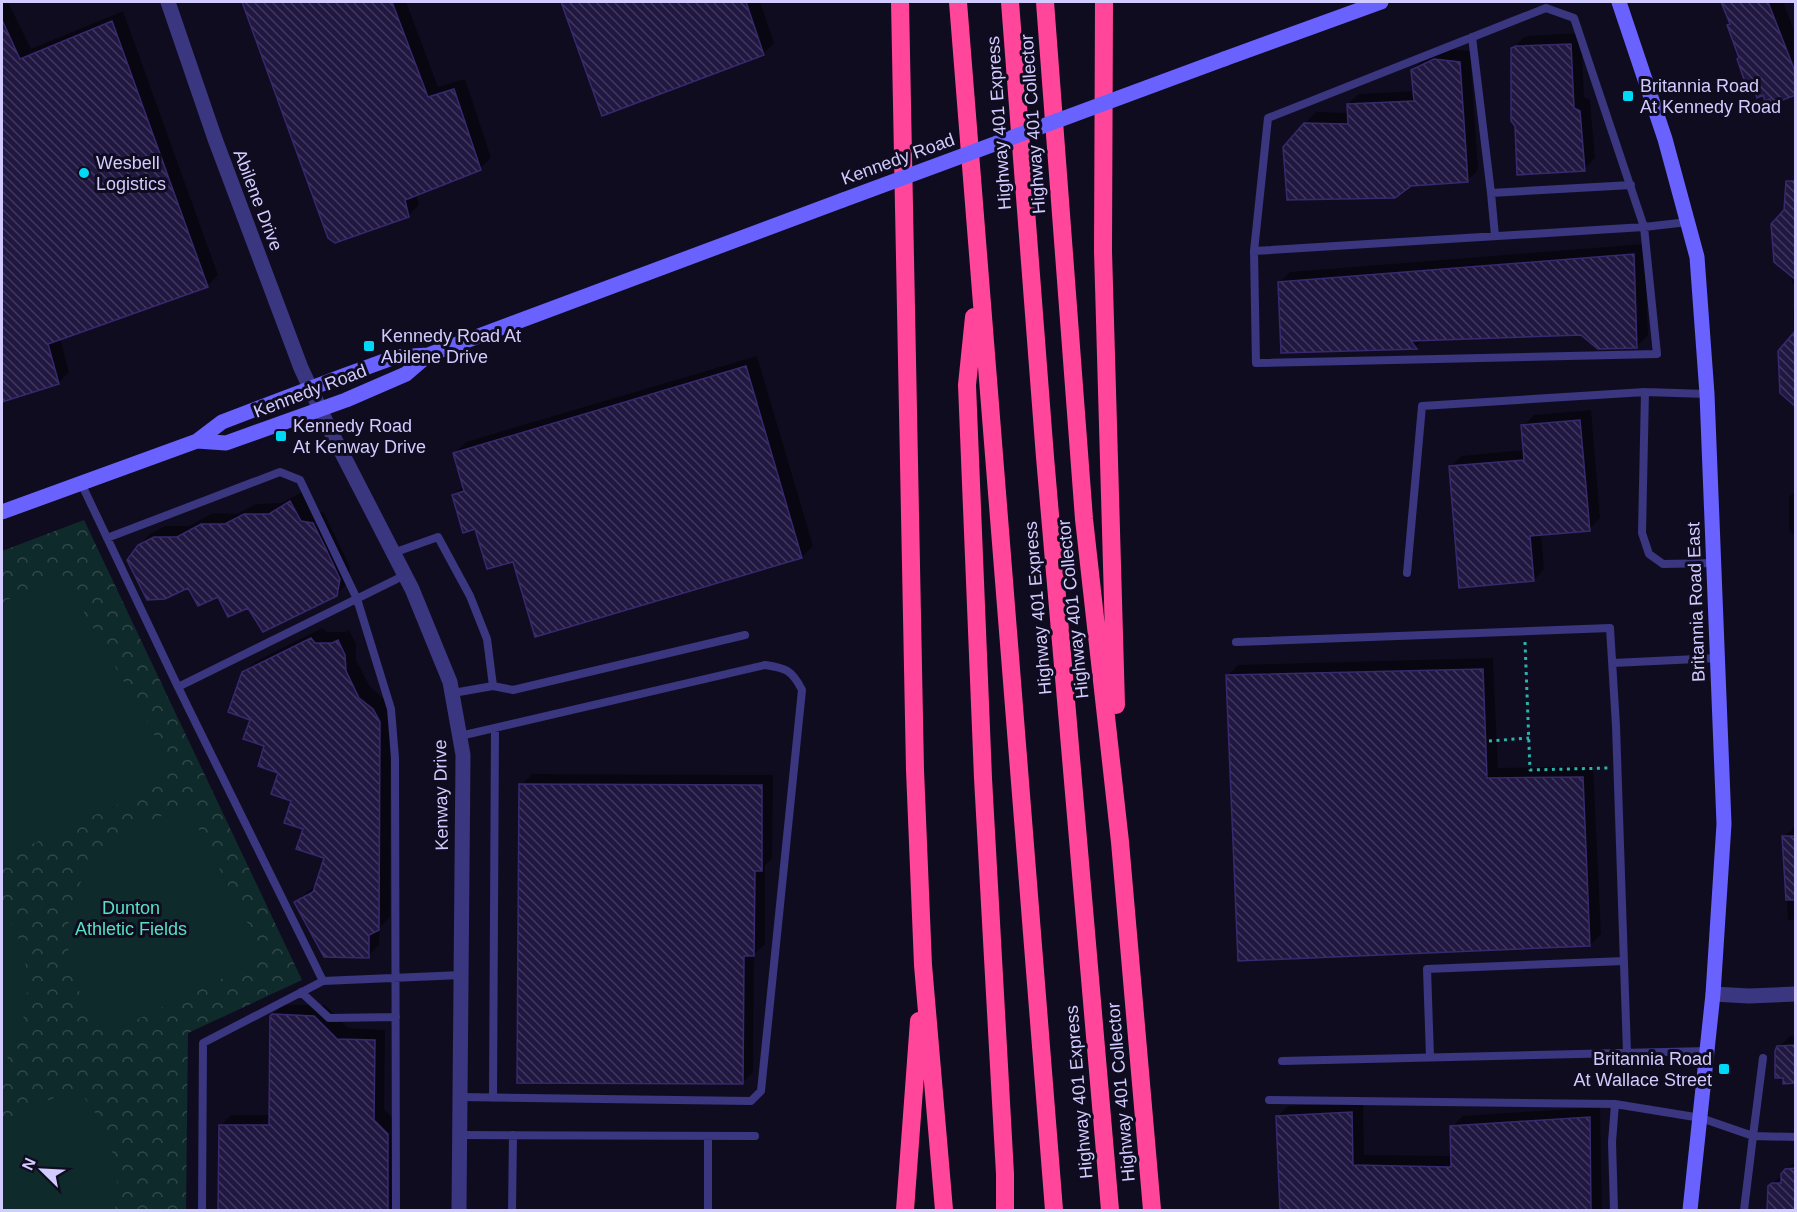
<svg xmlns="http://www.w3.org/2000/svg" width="1797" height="1212" font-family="Helvetica,sans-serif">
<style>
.forest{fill:url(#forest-crowns)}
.pitch{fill:#0f2a2a}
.shadow{fill:#0007}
.building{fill:url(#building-back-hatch);stroke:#38296e;stroke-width:1.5}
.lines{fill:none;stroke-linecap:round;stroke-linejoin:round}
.path{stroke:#2bb3ae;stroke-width:3;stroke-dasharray:3 4.5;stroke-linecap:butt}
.lane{stroke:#3a3680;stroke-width:8}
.street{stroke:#3a3680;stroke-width:15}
.secondary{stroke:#6962ff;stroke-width:15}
.highway{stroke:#ff469b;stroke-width:18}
.secondary-bridge{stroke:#6962ff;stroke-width:15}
.poi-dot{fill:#00d9f6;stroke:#100c20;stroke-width:2}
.labels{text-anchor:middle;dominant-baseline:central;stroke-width:6;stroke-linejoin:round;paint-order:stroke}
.poi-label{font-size:18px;fill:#d2cbff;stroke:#100c20;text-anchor:start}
.street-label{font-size:18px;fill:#d2cbff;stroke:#100c20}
.park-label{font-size:18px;fill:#55e1c1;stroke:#100c20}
</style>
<defs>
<pattern id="forest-crowns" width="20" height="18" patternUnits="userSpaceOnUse" patternTransform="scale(1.5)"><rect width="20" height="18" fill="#0f2a2a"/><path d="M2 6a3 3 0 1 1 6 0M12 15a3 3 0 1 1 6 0" fill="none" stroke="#31484a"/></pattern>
<pattern id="building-back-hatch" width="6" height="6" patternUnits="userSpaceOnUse" patternTransform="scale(1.5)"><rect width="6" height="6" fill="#211841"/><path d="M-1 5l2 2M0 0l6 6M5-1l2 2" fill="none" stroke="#40385e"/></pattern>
</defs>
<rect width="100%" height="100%" fill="#100c20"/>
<path class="forest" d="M84,520L302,980L188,1033L186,1210H2V551Z"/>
<path class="pitch" d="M61,572L167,757L160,785L2,858V603Z
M189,810L260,947L252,964L107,1034C29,947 73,826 189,810Z
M2,909C38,956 33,1020 2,1067Z
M76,1088C107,1122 123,1164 115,1210H2V1121Z"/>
<path class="shadow" d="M2,2H8L31,49L123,11L218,275L207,286L60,338L69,372L58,383L2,401Z
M244,2H406L438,87L465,79L491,158L480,168L416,194L419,205L408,216L329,237Z
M562,2H760L774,43L763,54L603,114Z
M1723,2H1787L1784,4L1796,35V94L1771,97L1731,23Z
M1581,33L1584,97L1590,100L1595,158L1584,169L1516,125L1512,49L1523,38L1528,36Z
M1446,49L1470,51L1478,170L1467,181L1305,124L1316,112L1349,113L1348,104L1359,94L1415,91L1412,70L1423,59Z
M1796,188V283L1792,284L1785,211Z
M1644,244L1648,335L1637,346L1581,333L1424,339L1416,347L1283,351L1279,283L1290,272Z
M1796,308V405L1793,310Z
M757,356L813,546L802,557L536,635L514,560L454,495L464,485L455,453L466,442Z
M1591,410L1600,518L1589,529L1541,533L1544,569L1534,580L1450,467L1461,456L1525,450L1523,426L1534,415Z
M1796,490V538L1789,530V497Z
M302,492L312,511L324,513L350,567L348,583L336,595L249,606L189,585L139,546L150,534L166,526H189L213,513L237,514L256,504L281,503Z
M322,628L327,632H345L349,630L356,644V660L370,687L384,699L390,710V917L380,927L379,945L368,956L296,902L307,892L316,886L326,857L305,829L280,772L252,719L243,673L255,662Z
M1493,658L1498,768L1593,766L1601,934L1590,945L1227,676L1238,665Z
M532,774L773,775L772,859L765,865V944L754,954L753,1072L742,1083L521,785Z
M1796,826V919L1788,920L1783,837Z
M282,1005H325L348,1028L385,1030L384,1109L398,1123V1210H219L220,1126L231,1115H271V1016Z
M1796,1035V1106L1795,1082L1779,1047L1790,1036Z
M1363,1102L1364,1155L1453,1156L1452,1127L1463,1116L1600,1107L1602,1210H1281L1277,1117L1288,1106Z
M1796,1160V1210H1769L1770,1187Z"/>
<path class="building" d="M242,2H392L428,97L454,89L481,170L405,200L409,217L335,243L328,238Z
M561,2H746L764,55L602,116Z
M1721,2H1768L1796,74V95L1772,104L1770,99L1765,101L1763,95L1757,98L1755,92L1749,94L1737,59L1739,58L1727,25L1730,24Z
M2,20L20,59L112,21L208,287L48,344L59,384L2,402Z
M1571,44L1574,108L1580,111L1585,171L1517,175L1515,126L1511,121V48L1516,46Z
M1434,59L1460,62L1468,182L1411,186L1395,198L1287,200L1283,147L1304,123L1348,124L1347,104L1414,101L1411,70Z
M1786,181H1796V280L1774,262L1771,224L1784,210Z
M1634,254L1637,348L1598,349L1581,335L1411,341L1417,349L1281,353L1278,282Z
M1796,330V407L1780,393L1778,351Z
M746,366L802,558L535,637L513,562L487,569L475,529L463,533L452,495L464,491L453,453Z
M1580,420L1590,531L1530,536L1534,581L1459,588L1449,466L1524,460L1521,425Z
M290,501L301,521L313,523L326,549L340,579L337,596L263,632L248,608L228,617L218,597L198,606L188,588L165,599L147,600L127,560L138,545L154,537H177L201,524H225L244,514H269Z
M311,638L315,643H332L338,640L345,655L346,671L359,698L373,709L380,722L379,930L369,935V958L324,957L294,902L313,892L324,858L296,849L303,829L284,823L291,801L271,794L278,773L258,766L264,746L243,739L250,720L228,712L242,672Z
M1483,669L1487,778L1583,777L1590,946L1238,961L1226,675Z
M519,784L762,785V871H755L754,956H744L743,1084L517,1083Z
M1782,836H1796V900H1786Z
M272,1014L314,1016L337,1039L375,1040L374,1120L388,1134V1210H218L219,1125H269L270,1016Z
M1796,1045V1083L1783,1084V1078H1775V1051L1777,1046Z
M1352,1112L1353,1165L1451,1167L1450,1126L1590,1117L1591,1210H1280L1276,1116Z
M1796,1168V1210H1767L1768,1186L1772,1183H1781V1174L1785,1169Z"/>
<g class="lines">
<path class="path" d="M1525,642L1530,770L1608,768
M1489,741L1529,738"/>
<path class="lane" d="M1472,37L1491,193L1631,185
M1491,193L1495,236
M1254,251L1268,118L1546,8L1574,18L1644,227L1657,354L1256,363L1254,251L1644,227L1688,222
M1645,392L1707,394
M81,483L178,687L323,981L461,975
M107,538L280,472L300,480L357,599L391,709L395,758L396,1210
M393,553L438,537L470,596L487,639L493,686L453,693
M1407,573L1422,406L1645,392L1642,533L1649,554L1663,564L1715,563
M1236,642L1610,628L1616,726L1627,1053
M1613,663L1718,658
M493,686L513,690L745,635
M178,687L405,575
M460,736L765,665C786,668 792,670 802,690L761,1091L751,1101L460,1097
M301,992L329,1018L396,1017
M1430,1057L1427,969L1624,961
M1282,1061L1708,1051
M493,1098L495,728
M1269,1100L1615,1104L1612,1142L1614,1210
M1615,1104L1701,1118L1753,1136L1763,1058
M460,1135L755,1136
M708,1137V1210
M202,1210L203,1043L323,981
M512,1210L513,1135
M1744,1210L1753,1136L1796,1137"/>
<path class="street" d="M168,2L215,139L301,368L327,424L412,589L450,682L463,755L459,1210
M1713,994L1749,996L1796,994"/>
<path class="secondary" d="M1619,2L1665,139L1697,257L1707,394L1724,824L1713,994L1690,1210
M1224,59L1381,2
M197,441L226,443L346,400L406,374L428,355
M2,512L197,441L222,422L343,376L395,357L428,355L843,200"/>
<path class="highway" d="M900,2L915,770L923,965L944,1210
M958,2L1054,1210
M1010,2L1045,457L1110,1210
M1045,2L1084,519L1120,842L1152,1210
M1104,2L1103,251L1116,705
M974,317L967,385L983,778L1005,1174V1210
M905,1210L919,1021"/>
<path class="secondary-bridge" d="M843,200L1224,59"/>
</g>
<g class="poi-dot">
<rect x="1622" y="90" width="12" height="12" rx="3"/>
<circle cx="84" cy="173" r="6"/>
<rect x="363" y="340" width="12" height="12" rx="3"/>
<rect x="275" y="430" width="12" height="12" rx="3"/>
<rect x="1718" y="1063" width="12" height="12" rx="3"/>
</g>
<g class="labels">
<g class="poi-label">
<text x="1640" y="86">Britannia Road<tspan x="1640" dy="21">At Kennedy Road</tspan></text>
<text x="96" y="163">Wesbell<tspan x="96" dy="21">Logistics</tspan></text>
<text x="381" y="336">Kennedy Road At<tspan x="381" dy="21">Abilene Drive</tspan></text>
<text x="293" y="426">Kennedy Road<tspan x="293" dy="21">At Kenway Drive</tspan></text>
<text x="1712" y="1059" text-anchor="end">Britannia Road<tspan x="1712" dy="21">At Wallace Street</tspan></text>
</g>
<g class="street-label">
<text transform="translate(999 123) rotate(-94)">Highway 401 Express</text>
<text transform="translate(1033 124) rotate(-94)">Highway 401 Collector</text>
<text transform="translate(898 159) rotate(-20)">Kennedy Road</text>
<text transform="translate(258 200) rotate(69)">Abilene Drive</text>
<text transform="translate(310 391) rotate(-21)">Kennedy Road</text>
<text transform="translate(1696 602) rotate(-92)">Britannia Road East</text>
<text transform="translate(1038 608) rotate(-95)">Highway 401 Express</text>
<text transform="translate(1073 609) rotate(-96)">Highway 401 Collector</text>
<text transform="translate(441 795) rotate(-91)">Kenway Drive</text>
<text transform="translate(1079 1092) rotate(-95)">Highway 401 Express</text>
<text transform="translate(1121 1092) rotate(-95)">Highway 401 Collector</text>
</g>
<g class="park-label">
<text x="131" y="908">Dunton<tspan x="131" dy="21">Athletic Fields</tspan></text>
</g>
</g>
<rect width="1797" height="1212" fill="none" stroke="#d2cbff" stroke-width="6"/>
<g transform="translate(42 1170) rotate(294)" stroke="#100c20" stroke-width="4.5" paint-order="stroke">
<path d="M0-4.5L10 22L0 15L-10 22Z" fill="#d2cbff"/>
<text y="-9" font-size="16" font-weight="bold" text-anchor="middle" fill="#d2cbff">N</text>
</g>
</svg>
